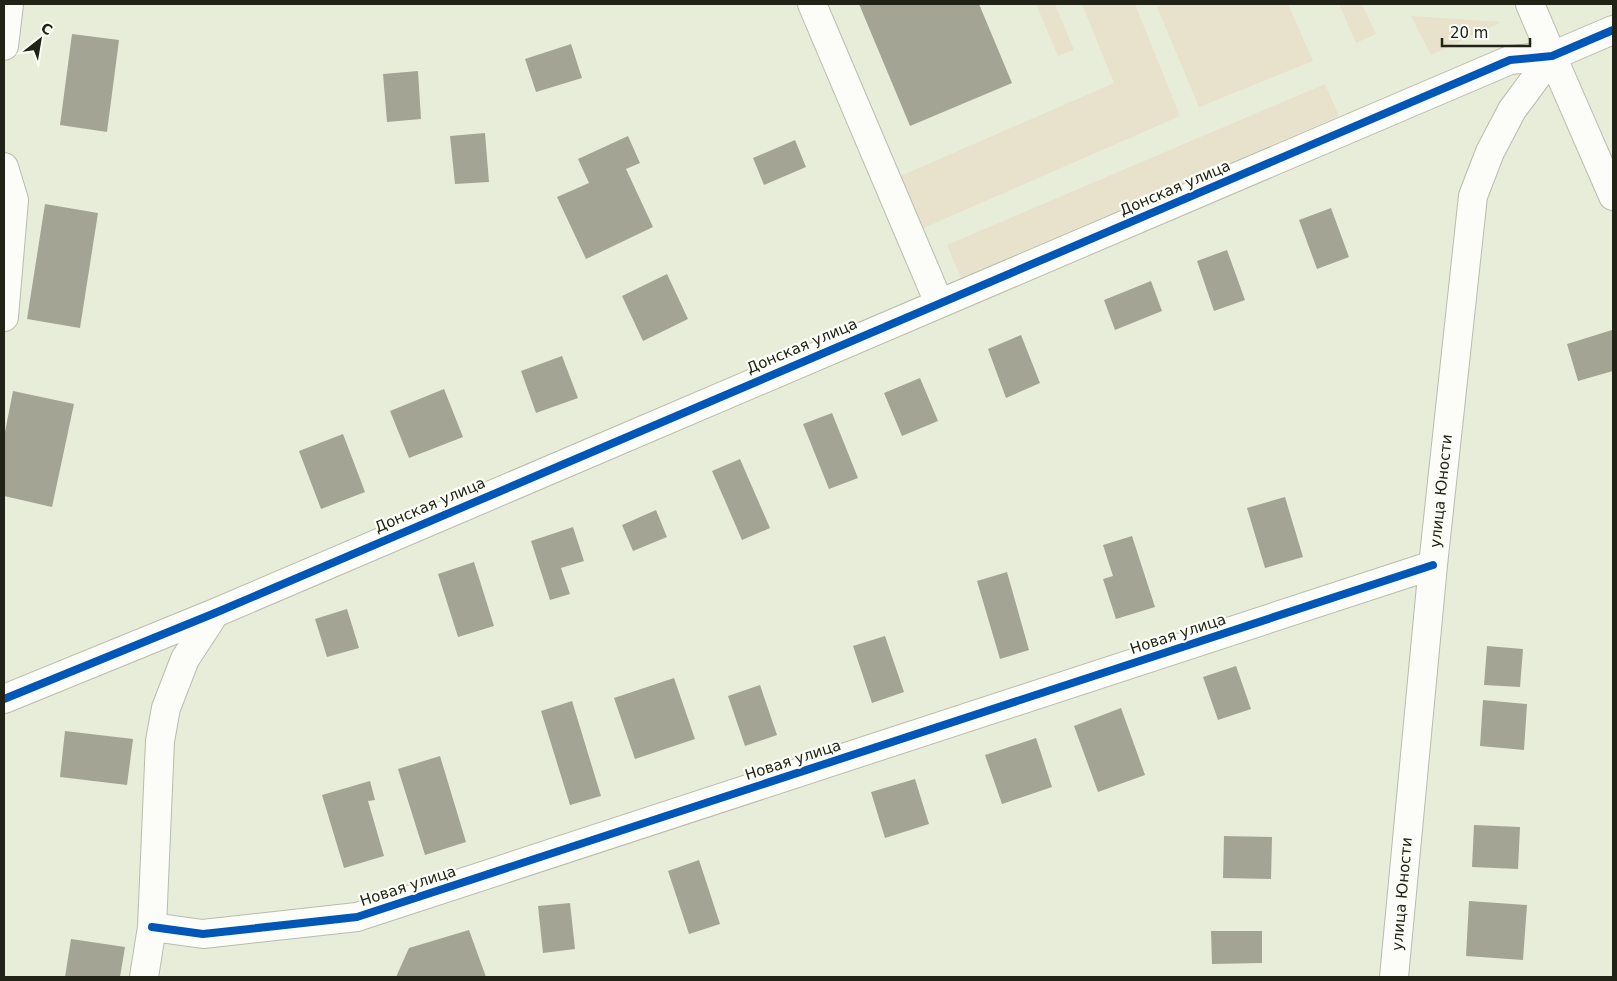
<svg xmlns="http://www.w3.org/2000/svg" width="1617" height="981" font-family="'DejaVu Sans',sans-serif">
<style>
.green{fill:#e8e1cc}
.building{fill:#a4a495}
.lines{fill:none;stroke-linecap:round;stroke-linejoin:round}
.minor-casing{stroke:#b8bcac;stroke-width:30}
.minor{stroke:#fcfcf9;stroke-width:28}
.cycleway-casing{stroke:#fcfef7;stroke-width:11}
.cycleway{stroke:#0057b8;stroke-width:8}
.labels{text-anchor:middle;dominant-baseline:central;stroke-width:4.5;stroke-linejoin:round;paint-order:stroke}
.street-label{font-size:15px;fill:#202316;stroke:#fcfef7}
</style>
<rect width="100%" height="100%" fill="#e8edd9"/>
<path class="green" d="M1036,4H1055L1074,50L1058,56Z
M1082,4H1135L1180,116L919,230L896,178L1114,83Z
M1165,4H1288L1313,61L1199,107L1157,7Z
M1339,4H1362L1376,34L1356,43Z
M1411,16L1501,22L1431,55Z
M1325,84L1339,116L961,278L947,245Z"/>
<path class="building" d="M859,4H979L1012,83L910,126Z
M72,34L119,40L107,132L60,125Z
M571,44L582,78L536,92L525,59Z
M418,71L421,119L387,122L383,74Z
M485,133L489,182L455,184L450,136Z
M628,136L640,163L626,169L653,227L586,259L557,197L589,183L578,159Z
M795,140L806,167L764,185L753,158Z
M45,204L98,213L80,328L27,319Z
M1331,208L1349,257L1317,269L1299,220Z
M1227,250L1245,300L1214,311L1197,261Z
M667,274L688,319L643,341L622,296Z
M1151,281L1162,311L1115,330L1104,300Z
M1612,330L1613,336V371L1578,381L1567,344Z
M1021,335L1040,383L1006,398L988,349Z
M562,356L578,398L536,413L521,371Z
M920,378L938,421L902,436L884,393Z
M444,389L463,437L409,458L390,411Z
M13,391L74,404L52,507L4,496V437Z
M832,413L858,478L829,489L803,424Z
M343,434L365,492L321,509L299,451Z
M740,459L770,528L742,540L712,471Z
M1285,497L1303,557L1265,568L1247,508Z
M656,510L667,537L633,551L622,525Z
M573,527L584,561L561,568L570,594L550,600L531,541Z
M1132,536L1155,607L1116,619L1103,579L1113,576L1103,545Z
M474,562L494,626L458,637L438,574Z
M1007,572L1029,650L1000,659L977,581Z
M347,609L359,648L327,657L315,619Z
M885,636L904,692L872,703L853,646Z
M1487,646L1523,649L1520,687L1484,685Z
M1236,666L1251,709L1218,720L1203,677Z
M674,678L695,739L635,759L614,698Z
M760,685L777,735L745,746L728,696Z
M1483,700L1527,704L1524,750L1480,746Z
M572,701L601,796L570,805L541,711Z
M1121,708L1145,775L1098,792L1074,726Z
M65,731L133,739L127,785L60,777Z
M1036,738L1052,787L1002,804L985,755Z
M440,756L466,842L425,855L398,769Z
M915,779L929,824L885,838L871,792Z
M370,781L375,800L368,801L384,856L344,868L322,795Z
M1474,825L1520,827L1518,869L1472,867Z
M1224,836L1272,837L1271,879L1223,878Z
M699,860L720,924L689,934L668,871Z
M1469,901L1527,905L1523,960L1466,956Z
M570,903L575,949L543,953L538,906Z
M469,930L486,977H396L409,948Z
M1211,931H1262V963L1212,964Z
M71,939L125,947L120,977H65Z"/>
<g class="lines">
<g class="minor-casing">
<path id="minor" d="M812,4L939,303
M1530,4L1552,56L1613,196
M4,46L9,4
M4,167L14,200L4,317
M4,699L215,613L1510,60L1552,56L1613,30
M152,927L203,934L357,917L1433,565
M144,977L152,927L160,741L166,708L185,659L215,613
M1394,977L1433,565L1473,196L1490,152L1512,110L1552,56"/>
</g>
<use href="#minor" class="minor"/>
<g class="cycleway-casing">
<path id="cycleway" d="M4,699L215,613L1510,60L1552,56L1613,30
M152,927L203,934L357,917L1433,565"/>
</g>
<use href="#cycleway" class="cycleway"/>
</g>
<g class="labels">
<g class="street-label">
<text transform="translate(1175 188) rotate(-23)">Донская улица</text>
<text transform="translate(802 346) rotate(-23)">Донская улица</text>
<text transform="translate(1441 491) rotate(-84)">улица Юности</text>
<text transform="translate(430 505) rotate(-23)">Донская улица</text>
<text transform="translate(1178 634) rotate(-18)">Новая улица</text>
<text transform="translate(793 760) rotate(-18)">Новая улица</text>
<text transform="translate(408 886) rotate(-18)">Новая улица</text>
<text transform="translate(1402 894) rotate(-85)">улица Юности</text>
</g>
</g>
<rect width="1617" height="981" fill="none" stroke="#202316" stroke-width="10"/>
<g transform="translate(40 40) rotate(31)" stroke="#fcfef7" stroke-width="4" paint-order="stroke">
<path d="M0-4L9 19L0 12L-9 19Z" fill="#202316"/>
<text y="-8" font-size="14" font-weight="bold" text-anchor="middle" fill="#202316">С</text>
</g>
<path d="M1442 38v8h88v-8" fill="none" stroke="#202316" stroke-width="2.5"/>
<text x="1450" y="38" font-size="15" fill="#202316" stroke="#fcfef7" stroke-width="4" paint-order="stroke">20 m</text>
</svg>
